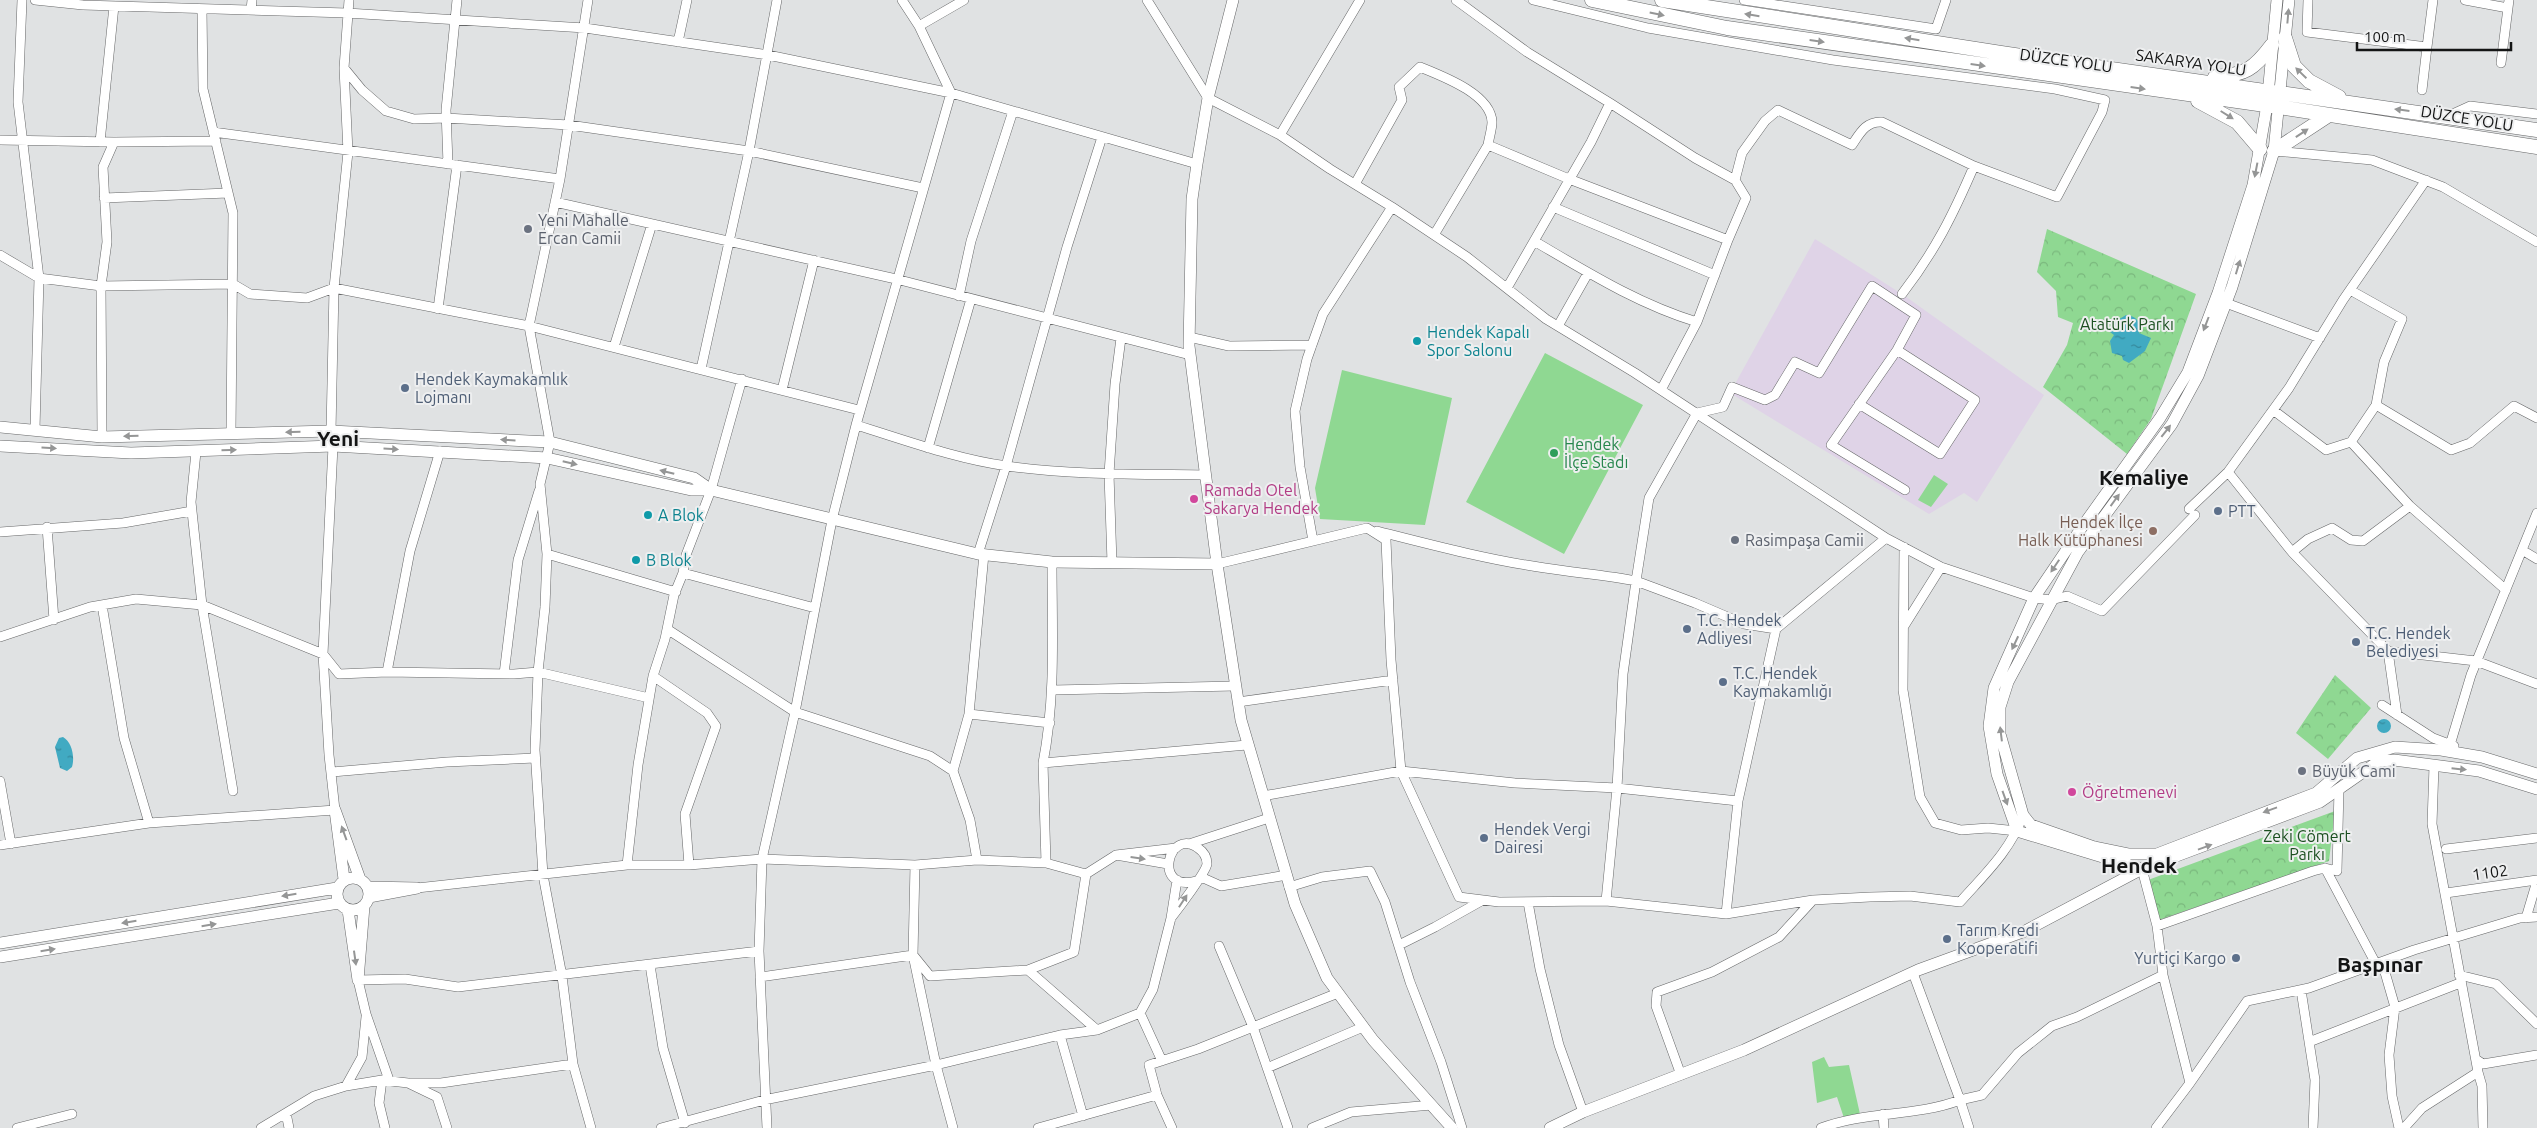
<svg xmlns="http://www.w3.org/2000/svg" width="2537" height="1128" font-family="Ubuntu,sans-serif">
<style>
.education{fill:#dfd3e7}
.green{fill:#8fd892}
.forest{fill:url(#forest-crowns)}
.water{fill:url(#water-ripples)}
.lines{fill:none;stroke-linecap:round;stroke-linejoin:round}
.minor-casing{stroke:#666768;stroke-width:10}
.secondary-casing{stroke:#666768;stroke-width:12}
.trunk-casing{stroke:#666768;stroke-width:15}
.minor{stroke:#fff;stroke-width:9}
.secondary{stroke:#fff;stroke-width:11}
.trunk{stroke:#fff;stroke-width:14}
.oneway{fill:#959696}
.worship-dot{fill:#6b7280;stroke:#eeeff0;stroke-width:2}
.culture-dot{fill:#0f9aa8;stroke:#eeeff0;stroke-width:2}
.service-dot{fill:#5c6f8a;stroke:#eeeff0;stroke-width:2}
.leisure-dot{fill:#2e9e5b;stroke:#eeeff0;stroke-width:2}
.hotel-dot{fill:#d1479c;stroke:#eeeff0;stroke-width:2}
.education-dot{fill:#8d6e63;stroke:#eeeff0;stroke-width:2}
.labels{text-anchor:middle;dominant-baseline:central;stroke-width:4;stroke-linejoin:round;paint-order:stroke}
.street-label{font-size:16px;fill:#141515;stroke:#eeeff0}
.worship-label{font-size:16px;fill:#5b616d;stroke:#eeeff0;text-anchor:start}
.park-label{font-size:16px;fill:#1c5021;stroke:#eeeff0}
.culture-label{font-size:16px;fill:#0d838f;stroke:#eeeff0;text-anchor:start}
.service-label{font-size:16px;fill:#4e5e75;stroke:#eeeff0;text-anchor:start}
.leisure-label{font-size:16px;fill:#27864d;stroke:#eeeff0;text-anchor:start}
.hotel-label{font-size:16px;fill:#b23c85;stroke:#eeeff0;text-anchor:start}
.education-label{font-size:16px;fill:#785e54;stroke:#eeeff0;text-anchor:end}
.district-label{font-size:21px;font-weight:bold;fill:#141515;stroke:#eeeff0}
</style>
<defs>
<pattern id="forest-crowns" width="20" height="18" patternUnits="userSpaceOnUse" patternTransform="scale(1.25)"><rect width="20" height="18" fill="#8fd892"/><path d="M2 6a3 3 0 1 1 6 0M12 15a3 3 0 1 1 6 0" fill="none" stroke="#7ab87d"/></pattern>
<pattern id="water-ripples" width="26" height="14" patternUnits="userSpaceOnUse" patternTransform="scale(1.25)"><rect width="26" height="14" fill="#41aac2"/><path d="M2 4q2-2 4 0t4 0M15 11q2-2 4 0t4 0" fill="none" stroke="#35899c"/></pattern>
</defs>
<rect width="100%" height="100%" fill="#e0e2e3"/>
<path class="education" d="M1815,239L1902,294L2044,395L1977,502L1964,493L1929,514L1730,393Z"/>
<path class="green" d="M1545,353L1643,405L1564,554L1466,502Z
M1342,370L1452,398L1425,525L1320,519L1315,488Z
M1934,475L1948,484L1931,507L1918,500Z
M1824,1057L1829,1067L1849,1065L1860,1114L1844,1118L1837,1097L1817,1103L1812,1062Z"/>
<path class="forest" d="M2047,229L2196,294L2151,419L2127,454L2043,387L2067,345L2073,323L2058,317L2056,291L2037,272Z
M2335,675L2371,708L2328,759L2296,733Z
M2335,811L2329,861L2156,921L2148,880Z"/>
<path class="water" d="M2126,315C2136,316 2142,322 2139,333L2151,338L2145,351L2129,363L2123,360L2122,356L2112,353L2110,341L2114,335L2110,332L2116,321Z
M2377 726a7 7 0 1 1 14 0a7 7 0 1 1-14 0Z
M63,737C72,742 75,757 72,767L67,771L60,768L55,747L59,738Z"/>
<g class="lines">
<g class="minor-casing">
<path id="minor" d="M22,0L18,102L39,278L35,429
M35,0L83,5L347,13L585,28L768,55L951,93L1197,164
M588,0L560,179L529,326L550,442L540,484L547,554L545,607L538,672L535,750L543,875L562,976L573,1064L591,1128
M902,0L919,26L951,93L856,425L832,520L795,712L762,859L915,865L977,860L1046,863L1086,874L1116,855
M1147,0L1208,98L1280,135L1330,169L1392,207L1467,257L1546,319L1635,373L1886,538L1941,567L2034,598L2051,600L2067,596L2102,611L2195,515
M1456,0L1527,52L1610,103L1591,142L1507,288
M1744,0L1936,29L1946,0
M2308,0L2307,32L2427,47L2422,90
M2465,0L2508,8
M202,9L203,89L233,213L231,433
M251,10L252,0
M919,26L964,0
M678,42L687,0
M2427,47L2433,0
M2501,63L2509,0
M344,68L362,90L386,111L414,119L446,118L569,125L749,151L923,188
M1610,103L1695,158L1735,180
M2448,116L2470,106L2537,114
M213,132L560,179
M1280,135L1360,0
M0,140L114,142
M100,142L114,6
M2275,151L2372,160L2443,187L2537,242
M448,164L446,110L457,0
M1355,184L1402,100L1399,87L1420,67C1442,76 1491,94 1492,122C1492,129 1489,138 1488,145L1569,179L1728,240L1746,198L1735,180L1742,153L1765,121L1778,110L1852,145C1860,133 1866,121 1882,122L1974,166L2057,197L2102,112L2105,100L2055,89L1833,60L1648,28L1533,0
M104,198L228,193
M555,202L896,279L1190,355
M1553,207L1715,275
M1434,235L1488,145
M1534,241C1587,272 1638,304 1697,322
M0,255L39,278L101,286L233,284L250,294L307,298L334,288L529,326L859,410
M2350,290L2402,319L2384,362L2376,405L2451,450L2470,443L2514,406L2537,418
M1902,294C1935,251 1953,215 1974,166
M959,296L971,241L1013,111
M2226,303L2320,338
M438,309L457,165
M1558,326L1588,273
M1189,337L1229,346L1312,345
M614,347L652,224
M701,369L749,151L777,0
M742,379L711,490L686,555L683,573L674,595L665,639L653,676L638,765L627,865H689L762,859L759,951
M782,390L814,260
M1661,390L1697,322L1728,240
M1859,404L1940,454L1975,400L1897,350
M2273,410L2326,450L2351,442L2376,405
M856,425C905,440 956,459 1007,466C1072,475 1139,474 1205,475
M102,437L101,286L107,242L103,167L114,142L216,141
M2351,442L2410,506L2506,590
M928,448L971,299
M196,452L191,502L202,605L233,791
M2228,472L2292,552L2308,539L2332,528L2351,540L2363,541L2410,506
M2189,509L2228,472L2289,388L2343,300L2426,180
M47,527L54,620
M1377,531C1432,545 1489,560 1545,568C1576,573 1606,575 1636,581L1623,674L1617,788L1606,901
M0,532L123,523L192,511
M1313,541L1300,467L1295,411L1307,359L1323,314L1392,207
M1904,547L1903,690L1920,797L1935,823L1961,830L1988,828L2017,831
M2522,550L2537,559
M2292,552L2388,651L2476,661L2537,684
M547,554L676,592
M978,554L1006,466L1067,247L1102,137
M984,554L969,714L1050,723
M1052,562C1052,630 1056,696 1043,763L1247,745
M1112,563L1109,474L1115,384L1121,338
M1217,564L1367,528L1386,540L1391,660L1401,771L1459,897L1499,902L1606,901L1726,914L1813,900L1870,897L1910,896L1960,902C1984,875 2011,850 2023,815
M683,573L815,608
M102,605L124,738L149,823
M1904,626L1941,567
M667,629L795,712L930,756L953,771
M1776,629L1744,624L1695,603L1636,581L1649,498L1697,413L1723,407L1732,387L1765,400L1775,395L1795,362L1819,373L1872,286L1916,315L1897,350L1831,445L1905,490
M0,637L90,607L136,599L202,605L323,654L339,674L387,672L514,674L538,672L649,698
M2388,651L2397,715
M387,672L410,551L440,451
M504,674L518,560L539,491
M653,676L707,713L716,726L685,814L689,865
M1053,690L1235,686
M1238,702L1393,680
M2382,705L2433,738L2454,746
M969,714L953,771L970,820L977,860
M2450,745L2471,675L2537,513
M1043,763L1046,863
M332,772L447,762L535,758
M0,781L11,844
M1263,796L1401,771L1515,783L1617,788L1738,801L1726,914
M1738,801L1776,629L1886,538
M1189,844L1269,818
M0,845L149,823L335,810L329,755L323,654L333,446L331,431L334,288L348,152L344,68L349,0
M2446,849L2537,838
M1168,864L1116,855L1176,848
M2325,868L2376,964
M1201,877L1221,886L1287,875
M1177,880L1171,918C1178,909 1206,872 1207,864C1207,858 1204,852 1198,848C1168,826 1152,893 1196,881
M1289,887L1322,877L1370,871L1385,902L1410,982L1441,1062L1462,1128
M417,888L627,865
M2446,893L2537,880
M1528,902L1540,969L1559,1045L1583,1112
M2526,918L2537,881
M2157,926L2313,871L2325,868L2337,871L2339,788
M1399,945L1435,927L1483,900
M1219,946L1253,1027L1288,1128
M2382,962L2395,1007L2389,1055L2392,1096L2399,1128
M650,965L663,1048L685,1123
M1028,970L1074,952L1086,874
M2459,975L2496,984L2537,1024
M760,977L913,955L930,976L1028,970L1097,1030
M2301,990L2315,1080L2313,1128
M1060,1035L1083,1116
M2309,1042L2460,983
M2477,1060L2483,1064L2537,1055
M1162,1061L1140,1013L1153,989L1171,918
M1267,1068L1363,1027
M2478,1072L2482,1086L2483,1128
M1681,1075L1656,1006L1657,992L1712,972L1779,937L1813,900
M382,1080L379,1103L385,1128
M389,1080L366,1014L358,980L405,979L458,987L759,951L767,1128
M410,1083H441L573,1064
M2190,1083L2247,1001L2309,988L2414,950L2520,918L2537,917
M346,1086L362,1057L366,1017
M286,1113L289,1128
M1883,1114L1884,1128
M17,1128L72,1114
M261,1128L314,1096L346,1086L382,1080L408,1083L437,1097L447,1128
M661,1128L764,1100L936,1065L913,955L915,865
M953,1128L936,1065L1060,1035L1097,1030L1140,1013
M1038,1128L1157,1095
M1172,1128L1157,1095L1149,1065L1198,1049L1338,993
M1312,1128L1351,1112L1432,1105
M1821,1128C1865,1111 1916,1117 1960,1100L1913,973
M1969,1128L1960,1100L1982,1095L2018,1053L2052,1026L2077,1017L2163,975L2157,926L2142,869
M2156,1128L2190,1083L2163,975
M2404,1128L2422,1108L2478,1072L2432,824L2434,766"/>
</g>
<g class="secondary-casing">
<path id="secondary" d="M1233,0L1208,98L1197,164L1192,199L1189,346L1217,564L1241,720L1295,904L1327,978L1373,1040L1452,1128
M2289,0L2274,151L2232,287L2198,376L2172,424L2078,552L2008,682L2000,707V734L2023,815L2031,825L2094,847L2128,854H2157L2316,793L2357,758L2395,747L2441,750L2482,757L2537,774
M0,427L102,437L331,431L550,442L694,478L711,490
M0,446L131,453L333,446L547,458L691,490H711L978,554L1052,562L1217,564
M2142,869L2017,831L1997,774L1989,726L1994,688L2034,598L2082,527L2160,418L2188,372L2218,293L2253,185L2267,105L2277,0
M337 894a16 16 0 1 1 32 0a16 16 0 1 1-32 0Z
M344,879L335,810L360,879
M368,887L417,888L369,897
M348,910L358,980L364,906
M0,943L337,888
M0,957L339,903
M1550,1128L1583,1112L1744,1050L1918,970L2025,931L2142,869L2320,802L2379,761L2394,760L2479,771L2537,789"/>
</g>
<g class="trunk-casing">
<path id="trunk" d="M1592,0L1727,28L2279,107L2537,147
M1662,0L2001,53L2537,130
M2285,38L2294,66L2309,81L2339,97
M2215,77C2245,75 2254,69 2272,45
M2198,101L2237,122L2260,149
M2274,151L2329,115"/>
</g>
<use href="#minor" class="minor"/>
<use href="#secondary" class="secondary"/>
<use href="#trunk" class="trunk"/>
</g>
<defs><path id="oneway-solid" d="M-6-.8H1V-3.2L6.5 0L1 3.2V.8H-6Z" transform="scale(1.25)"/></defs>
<g class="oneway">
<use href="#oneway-solid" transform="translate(1657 14) rotate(12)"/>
<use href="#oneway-solid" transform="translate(1752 15) rotate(-171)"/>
<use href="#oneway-solid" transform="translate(2288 16) rotate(-85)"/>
<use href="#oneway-solid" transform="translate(1912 39) rotate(-171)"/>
<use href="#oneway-solid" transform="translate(1817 41) rotate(8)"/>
<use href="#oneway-solid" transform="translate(1978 65) rotate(8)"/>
<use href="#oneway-solid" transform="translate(2301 73) rotate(-136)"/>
<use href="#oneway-solid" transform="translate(2138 88) rotate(8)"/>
<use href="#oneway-solid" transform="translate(2402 110) rotate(-173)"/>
<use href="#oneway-solid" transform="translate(2227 115) rotate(32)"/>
<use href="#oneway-solid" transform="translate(2302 133) rotate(-34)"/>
<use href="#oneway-solid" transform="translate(2256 170) rotate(101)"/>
<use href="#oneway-solid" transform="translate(2238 267) rotate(-73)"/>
<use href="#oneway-solid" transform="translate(2206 324) rotate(111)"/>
<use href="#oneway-solid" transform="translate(2166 431) rotate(-52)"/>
<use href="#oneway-solid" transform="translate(293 432) rotate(179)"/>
<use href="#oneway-solid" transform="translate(131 436) rotate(178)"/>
<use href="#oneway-solid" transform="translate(508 440) rotate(-177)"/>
<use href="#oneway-solid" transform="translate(49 448) rotate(3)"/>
<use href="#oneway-solid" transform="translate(391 449) rotate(3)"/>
<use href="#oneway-solid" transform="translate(229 450) rotate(-2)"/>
<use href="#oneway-solid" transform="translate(570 463) rotate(13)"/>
<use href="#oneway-solid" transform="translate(667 472) rotate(-166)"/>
<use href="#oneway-solid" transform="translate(2115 500) rotate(-54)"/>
<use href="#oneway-solid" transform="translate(2055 566) rotate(124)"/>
<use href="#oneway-solid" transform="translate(2015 643) rotate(115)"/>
<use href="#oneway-solid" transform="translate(2001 734) rotate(-97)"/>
<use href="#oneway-solid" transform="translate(2459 769) rotate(6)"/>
<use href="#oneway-solid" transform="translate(2005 798) rotate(70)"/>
<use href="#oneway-solid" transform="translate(2270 810) rotate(160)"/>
<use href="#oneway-solid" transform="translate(344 833) rotate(-110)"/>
<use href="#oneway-solid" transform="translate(2205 847) rotate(-20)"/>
<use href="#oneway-solid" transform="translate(1138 858) rotate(8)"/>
<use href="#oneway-solid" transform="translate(289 895) rotate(171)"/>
<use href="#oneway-solid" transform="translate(1183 901) rotate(-57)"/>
<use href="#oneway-solid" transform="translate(129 922) rotate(171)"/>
<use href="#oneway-solid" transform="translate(209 925) rotate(-9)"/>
<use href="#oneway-solid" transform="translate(48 950) rotate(-9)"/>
<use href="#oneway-solid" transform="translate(355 958) rotate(82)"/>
</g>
<g class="worship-dot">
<circle cx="528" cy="229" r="5"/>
<circle cx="1735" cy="540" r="5"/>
<circle cx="2302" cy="771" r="5"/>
</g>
<g class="culture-dot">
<circle cx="1417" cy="341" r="5"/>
<circle cx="648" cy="515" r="5"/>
<circle cx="636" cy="560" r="5"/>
</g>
<g class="service-dot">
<circle cx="405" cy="388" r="5"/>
<circle cx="2218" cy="511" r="5"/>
<circle cx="1687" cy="629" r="5"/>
<circle cx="2356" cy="642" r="5"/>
<circle cx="1723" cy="682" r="5"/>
<circle cx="1484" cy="838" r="5"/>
<circle cx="1947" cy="939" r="5"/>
<circle cx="2236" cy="958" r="5"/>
</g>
<circle class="leisure-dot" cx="1554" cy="453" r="5"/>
<g class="hotel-dot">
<circle cx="1194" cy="499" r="5"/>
<circle cx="2072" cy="792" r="5"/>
</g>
<circle class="education-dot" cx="2153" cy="531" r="5"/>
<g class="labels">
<g class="street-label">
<text transform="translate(2066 60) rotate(8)">DÜZCE YOLU</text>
<text transform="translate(2191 62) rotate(8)">SAKARYA YOLU</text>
<text transform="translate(2467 118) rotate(9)">DÜZCE YOLU</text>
<text transform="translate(2490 872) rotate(-8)">1102</text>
</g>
<g class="worship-label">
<text x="538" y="220">Yeni Mahalle<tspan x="538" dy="18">Ercan Camii</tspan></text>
<text x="1745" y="540">Rasimpaşa Camii</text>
<text x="2312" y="771">Büyük Cami</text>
</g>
<g class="park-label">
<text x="2127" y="324">Atatürk Parkı</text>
<text x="2307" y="836">Zeki Cömert<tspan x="2307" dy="18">Parkı</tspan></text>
</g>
<g class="culture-label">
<text x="1427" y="332">Hendek Kapalı<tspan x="1427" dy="18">Spor Salonu</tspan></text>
<text x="658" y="515">A Blok</text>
<text x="646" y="560">B Blok</text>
</g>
<g class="service-label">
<text x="415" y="379">Hendek Kaymakamlık<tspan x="415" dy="18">Lojmanı</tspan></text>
<text x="2228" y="511">PTT</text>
<text x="1697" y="620">T.C. Hendek<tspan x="1697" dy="18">Adliyesi</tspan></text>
<text x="2366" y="633">T.C. Hendek<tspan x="2366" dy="18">Belediyesi</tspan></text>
<text x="1733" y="673">T.C. Hendek<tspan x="1733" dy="18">Kaymakamlığı</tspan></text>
<text x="1494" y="829">Hendek Vergi<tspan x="1494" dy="18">Dairesi</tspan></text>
<text x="1957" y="930">Tarım Kredi<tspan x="1957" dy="18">Kooperatifi</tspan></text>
<text x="2226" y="958" text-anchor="end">Yurtiçi Kargo</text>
</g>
<g class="leisure-label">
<text x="1564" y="444">Hendek<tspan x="1564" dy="18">İlçe Stadı</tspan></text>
</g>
<g class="hotel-label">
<text x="1204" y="490">Ramada Otel<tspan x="1204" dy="18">Sakarya Hendek</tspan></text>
<text x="2082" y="792">Öğretmenevi</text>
</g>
<g class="education-label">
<text x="2143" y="522">Hendek İlçe<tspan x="2143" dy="18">Halk Kütüphanesi</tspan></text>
</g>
<g class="district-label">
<text x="338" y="438">Yeni</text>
<text x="2144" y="477">Kemaliye</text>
<text x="2139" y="865">Hendek</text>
<text x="2380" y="964">Başpınar</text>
</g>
</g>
<path d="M2357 42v8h154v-8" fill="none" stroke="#141515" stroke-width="2.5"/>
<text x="2364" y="42" font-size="15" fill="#141515" stroke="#eeeff0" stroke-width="4" paint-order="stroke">100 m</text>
</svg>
